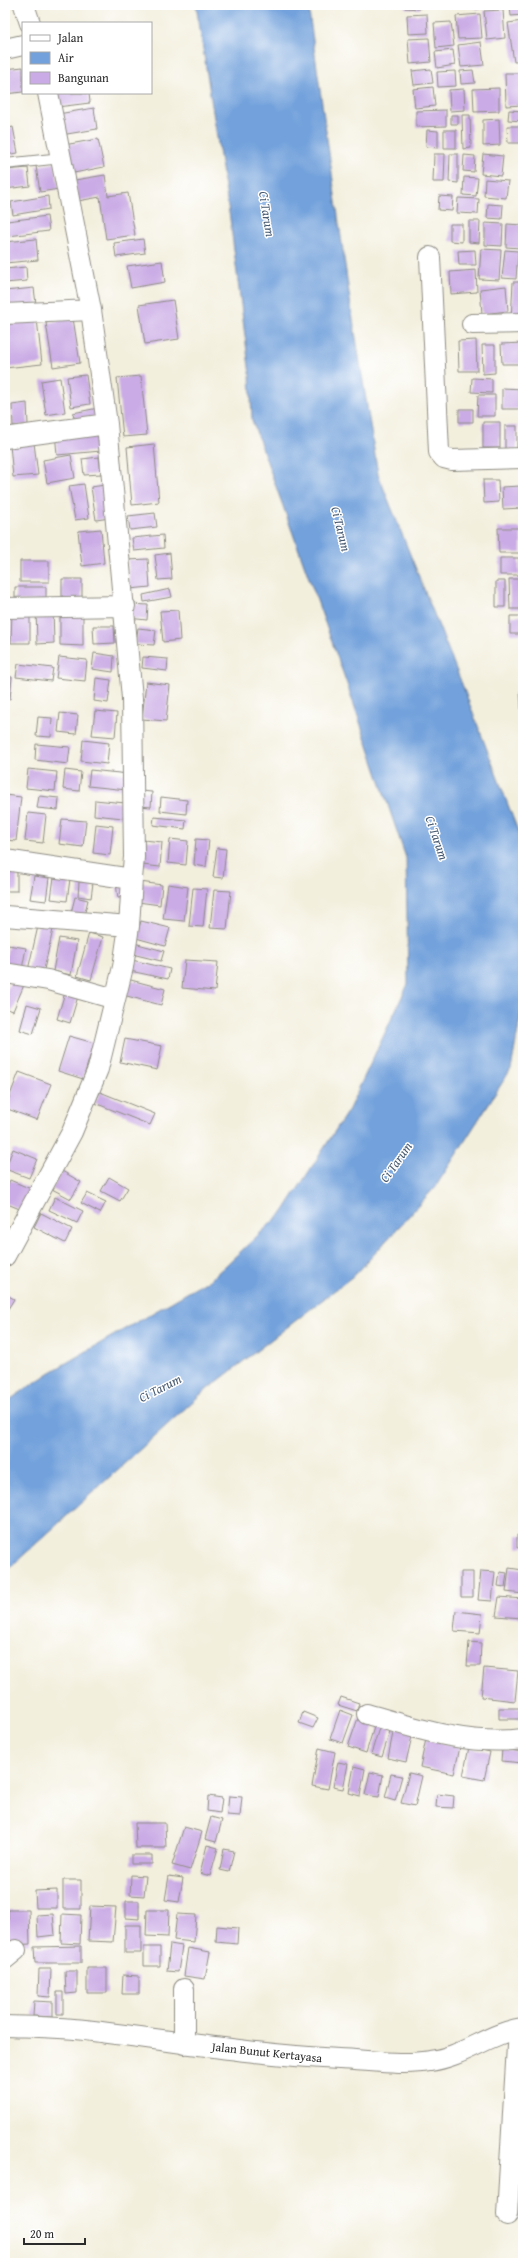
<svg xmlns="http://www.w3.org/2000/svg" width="528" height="2268" font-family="'Gentium Book Plus',serif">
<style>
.water{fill:#72a1db;stroke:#4e6683}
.building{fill:#caabe5}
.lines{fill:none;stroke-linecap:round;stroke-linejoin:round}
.service-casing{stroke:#8f8d84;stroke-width:12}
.minor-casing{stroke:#8f8d84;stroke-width:22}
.service{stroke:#fff;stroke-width:10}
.minor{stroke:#fff;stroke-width:20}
.labels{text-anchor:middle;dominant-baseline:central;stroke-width:3;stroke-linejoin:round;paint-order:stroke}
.street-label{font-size:12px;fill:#2b2b2b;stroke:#fff}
.water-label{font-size:13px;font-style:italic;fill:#475a71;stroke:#fff}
</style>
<rect width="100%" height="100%" fill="#fff"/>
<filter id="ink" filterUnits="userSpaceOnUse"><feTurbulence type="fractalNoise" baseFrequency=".025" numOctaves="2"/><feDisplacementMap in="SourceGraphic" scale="8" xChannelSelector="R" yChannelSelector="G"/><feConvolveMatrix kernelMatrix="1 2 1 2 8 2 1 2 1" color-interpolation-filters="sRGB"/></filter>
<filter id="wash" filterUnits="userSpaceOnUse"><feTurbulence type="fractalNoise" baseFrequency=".012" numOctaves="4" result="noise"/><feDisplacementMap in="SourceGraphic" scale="16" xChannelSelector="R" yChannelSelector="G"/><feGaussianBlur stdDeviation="0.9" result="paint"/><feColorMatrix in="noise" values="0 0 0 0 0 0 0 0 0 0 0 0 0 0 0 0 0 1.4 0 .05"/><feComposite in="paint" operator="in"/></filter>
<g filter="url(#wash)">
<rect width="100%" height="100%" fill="#f3efdd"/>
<path class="water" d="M196,5H308L351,307L378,474L462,684L523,844V1003L511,1069L436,1186L357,1273L200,1395L5,1572V1403L49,1373L211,1279L283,1212L349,1109L408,984L406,858L347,684L252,420L250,375L230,219Z"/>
<g id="blocks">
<path class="building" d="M405,5H420V9L405,8Z
M476,5H505V6L476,9Z
M510,5H523V15L511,16Z
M503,10L505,38L487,40L484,11Z
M427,14L428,33L408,34L407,15Z
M480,14L482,38L458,39L456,16Z
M523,21V61L514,62L508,23Z
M451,22L454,46L436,48L434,23Z
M429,38L431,62L410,64L408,39Z
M481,42L484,65L461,67L458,45Z
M453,50L455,65L437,68L435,52Z
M23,67V92L5,94V69Z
M431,69L433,83L414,85L412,71Z
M473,70L475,83L461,84L460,71Z
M455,71L456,86L438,87L437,72Z
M505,73H523V105L506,106Z
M433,87L435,106L415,108L413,89Z
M499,88V111L474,112L473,89Z
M464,89L465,110L450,111L449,90Z
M55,93H89L90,103L57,107Z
M94,108L97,129L61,135L58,114Z
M446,110V126L416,127V111Z
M509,110L523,111V121L508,120Z
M451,115H458V124H451Z
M462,115H470L471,148L463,149Z
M499,119L500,145L483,146V120Z
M507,126H523V143H508Z
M13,127L18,153L5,155V129Z
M427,130L438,131V148L426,147Z
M444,130H456V148H444Z
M98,139L104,167L69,174L64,145Z
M434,154H445L444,182H433Z
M450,154H458V183L449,182Z
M483,154L503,156L501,176L481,174Z
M464,155L475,156L474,172L463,171Z
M55,163L59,189L40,192L36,166Z
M28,168L30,186L5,189V170Z
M105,175L108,196L128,193L135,235L106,239L100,197L78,201L75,180Z
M464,177L478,178L476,196L463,195Z
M485,179L508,181L506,198L484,196Z
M48,196L49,209L13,215L11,202Z
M439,196L453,197L452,211L438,210Z
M458,198L479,199L478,214L457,213Z
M488,204L503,205L502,219L487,218Z
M47,216L49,231L8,236L7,221Z
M469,221H480L479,243L469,242Z
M485,223L503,224L502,246L485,245Z
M450,224H462V242L450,241Z
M507,224L522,225L520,248L506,247Z
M36,239L38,260L5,263V242Z
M143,239L145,253L116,257L114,243Z
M481,249L501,250L499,280L479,279Z
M475,250L476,265H459L458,251Z
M505,250L518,251L516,279L502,278Z
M162,261L165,282L131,288L127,266Z
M26,267L27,281L5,283V269Z
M476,270L477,292L451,294L450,272Z
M513,282H523V320H511Z
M506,286L508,311L482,314L480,289Z
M34,288L36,304L5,308V291Z
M173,300L179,339L145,344L139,305Z
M73,318L80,363L53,367L46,323Z
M37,319L42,364L5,368V323Z
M476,340L477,371H459L458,341Z
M523,343V364H502L501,344Z
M482,345H495V373L483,374Z
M86,375L90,404L71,407L67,377Z
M141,376L147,435L123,437L117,378Z
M60,378L65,412L46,415L41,381Z
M472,378L492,379V393L471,392Z
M502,388L523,389V409H502Z
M478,395H495V416H477Z
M27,403L28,425L13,426L12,405Z
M98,408L100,416L75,421L73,413Z
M459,409H473V422H459Z
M483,422H500V448H483Z
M505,426H517V450H505Z
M99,428L101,451L57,455L55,432Z
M34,443L38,475L13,477L10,445Z
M154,444L159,502L132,505L127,447Z
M71,455L75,478L47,483L43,460Z
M99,457L101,474L84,475L82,459Z
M483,480H498L499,502L484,503Z
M84,484L89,518L75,520L69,486Z
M105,485L110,518L96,520L91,487Z
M521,486L522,508L503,509L502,487Z
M155,513L157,527L130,530L128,516Z
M498,528H521V553H499Z
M101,529L104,563L82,566L78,531Z
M163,535L164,548L134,551L132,538Z
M170,553L172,579L158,580L155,555Z
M500,558H519V575H500Z
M148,559L150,587L130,589L128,560Z
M20,561H49V582H20Z
M62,579H82V600H62Z
M509,579H523V609H510Z
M496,581H505V607H496Z
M15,587H46V601H15Z
M170,589L172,597L144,602L143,595Z
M130,604L148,605L147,620L128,618Z
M36,609H53L54,643L37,644Z
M12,610H30V643H11Z
M178,610L180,640L163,642L160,611Z
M5,611H8L7,643H5Z
M60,611H83V646L60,645Z
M510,616H523V634H510Z
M93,626H114L115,643L94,644Z
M138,628L156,630L154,645L136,644Z
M94,653L114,656L113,672L92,669Z
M59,657L87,660L85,681L56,678Z
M143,657L168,659L167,671L142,668Z
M18,664L53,668L51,681L16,677Z
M5,676L12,677L10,699L5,698Z
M96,678L111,680L108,703L94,701Z
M146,682L170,685L166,721L142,719Z
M520,691H523V710L521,711Z
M95,711L117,713L115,737L92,735Z
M60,713L78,715L76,734L58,732Z
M38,717L52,718L51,737L36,736Z
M83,740L109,743L107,764L81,761Z
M36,744L70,747L68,764L35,760Z
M28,769L57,772L55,791L26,788Z
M65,770L81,772L79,791L63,789Z
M90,770L129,774L127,790L88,786Z
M140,791L152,792L151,807L139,806Z
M5,795L21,797L16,841L5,840Z
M39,796L59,798L58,810L37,808Z
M161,797L187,800L186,814L160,811Z
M95,800L125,803L123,818L94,815Z
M28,813L46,815L43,843L25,841Z
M154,817L186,820L185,829L153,825Z
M62,819L86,821L83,847L59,844Z
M96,824L113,826L110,855L93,853Z
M170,839L188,841L186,865L168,863Z
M196,839L209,840L206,867L194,865Z
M144,840L162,842L160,867L142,865Z
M217,848L226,849L223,878L213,877Z
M5,869H17V891H5Z
M34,876L49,878L46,901L30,899Z
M54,877L70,879L67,901L51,899Z
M79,882L93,883L91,898L78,896Z
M140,882L162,885L160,905L138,902Z
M125,883L126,897L118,898L116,884Z
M168,884L188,887L184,921L163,919Z
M193,888L207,889L203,927L189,926Z
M214,890L231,891L227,929L210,928Z
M75,897L88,900L83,920L70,917Z
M141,921L170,928L165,946L136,938Z
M39,922L54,925L43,974L28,970Z
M89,933L103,937L91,980L77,976Z
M59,938L77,941L71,975L53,971Z
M134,943L164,951L161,961L132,954Z
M8,945L26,948L22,969L5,966Z
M132,960L170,969L168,979L130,971Z
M185,960L218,962L215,991L182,988Z
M127,979L165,989L161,1005L123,995Z
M11,980L24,985L13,1011L5,1008V995Z
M66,989L79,993L70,1023L57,1019Z
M27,1004L41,1008L33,1034L20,1030Z
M69,1036L94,1043L83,1079L58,1071Z
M125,1039L162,1046L157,1070L120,1062Z
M19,1072L51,1084L37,1120L5,1108Z
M100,1092L155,1114L150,1125L95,1103Z
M13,1149L37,1159L29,1178L5,1169Z
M62,1171L81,1182L71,1199L52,1189Z
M109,1177L128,1188L120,1201L101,1191Z
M10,1180L31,1189L22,1210L5,1203V1191Z
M87,1193L106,1202L100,1213L81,1203Z
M55,1197L83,1211L77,1223L49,1210Z
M41,1213L72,1229L65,1243L34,1227Z
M5,1294L14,1299L5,1314Z
M517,1535H523V1547L517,1548Z
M509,1568L523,1570V1594L506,1592Z
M481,1571L495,1572L492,1601L478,1600Z
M461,1572H473V1597H461Z
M500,1572L507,1573L505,1587L498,1586Z
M499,1597L523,1599L522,1618L496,1616Z
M456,1611L482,1614L480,1633L454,1631Z
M469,1642L481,1643L480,1666H467Z
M484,1668L518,1671L515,1701L481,1697Z
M341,1697L359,1703L357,1711L338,1705Z
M499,1708H523V1719H499Z
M340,1710L353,1715L343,1743L330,1739Z
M303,1712L318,1718L313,1728L299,1723Z
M358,1718L375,1724L366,1753L348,1747Z
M380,1725L391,1728L382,1757L371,1754Z
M394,1728L413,1732L406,1762L388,1758Z
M426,1739L460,1747L454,1774L420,1767Z
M469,1747L490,1752L484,1780L463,1776Z
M319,1748L335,1752L328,1789L312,1786Z
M502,1749L523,1752V1763L501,1761Z
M338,1762L348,1764L343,1789L333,1787Z
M354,1766L365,1769L360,1796L349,1793Z
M370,1772L383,1775L379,1797L365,1795Z
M409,1773L422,1776L415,1806L401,1803Z
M391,1774L402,1776L395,1801L385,1798Z
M437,1794L454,1796L453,1808L436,1807Z
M208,1796L222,1798L220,1813L207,1811Z
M229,1796L242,1797L240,1816L227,1815Z
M211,1817L222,1820L216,1842L205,1839Z
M135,1823H165L166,1848H136Z
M184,1827L202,1832L190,1870L172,1865Z
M207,1845L218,1848L210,1876L200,1873Z
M224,1849L234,1851L229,1872L220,1870Z
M131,1855H152V1864H131Z
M131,1875L146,1876L144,1896L130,1895Z
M169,1876L183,1878L179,1902L165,1900Z
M63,1880H81V1909H63Z
M57,1890V1908H36L35,1891Z
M126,1901H139V1919L126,1918Z
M90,1906L116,1907L113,1942L88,1941Z
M8,1910H29L30,1944L9,1945Z
M147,1910H169L168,1937L146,1936Z
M53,1914L55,1935L38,1937L37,1915Z
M62,1914L81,1915L80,1944L61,1943Z
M177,1914L196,1915L194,1942L174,1940Z
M125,1925H141V1953H125Z
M217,1926L238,1928L237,1944L216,1942Z
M170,1944L182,1946L178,1972L167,1971Z
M81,1946V1963H35L34,1947Z
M144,1947H160V1966H144Z
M188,1948L210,1952L205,1979L184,1976Z
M87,1968H107V1993H87Z
M39,1969H51L50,1997L38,1996Z
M65,1971H77V1993L66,1994Z
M123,1975L139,1976V1994H122Z
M57,1992H63V2014H57Z
M34,2001L53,2002V2017L33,2016Z"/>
</g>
</g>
<g filter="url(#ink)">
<use href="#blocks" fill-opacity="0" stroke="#8f8d84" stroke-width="1"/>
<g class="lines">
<g class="service-casing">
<path id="service" d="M5,164L62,158"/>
</g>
<g class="minor-casing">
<path id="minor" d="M24,5L30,23
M5,49L23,45
M430,257L439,452L444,458L452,460L523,458
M5,314L91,310
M472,324L523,323
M5,438L107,424
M5,608L125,606
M5,860L132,879L134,857L132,698L107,424L91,310L48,93
M5,916L129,926
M5,973L48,980L115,999
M5,1256L72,1132L98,1069L123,967L129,926L132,879
M367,1714C418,1729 469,1746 523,1739
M5,1959L16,1950
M184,1989V2044
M5,2026C34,2027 64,2027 93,2031C175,2041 256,2055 339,2059C368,2060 401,2066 430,2061C463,2057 489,2033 523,2028
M507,2215L518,2029"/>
</g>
<use href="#service" class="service"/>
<use href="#minor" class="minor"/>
</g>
</g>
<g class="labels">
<g class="street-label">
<text transform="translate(267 2052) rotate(6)">Jalan Bunut Kertayasa</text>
</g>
<g class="water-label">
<text transform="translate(267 214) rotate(81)">Ci Tarum</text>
<text transform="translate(341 529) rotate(76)">Ci Tarum</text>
<text transform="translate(437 838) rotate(71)">Ci Tarum</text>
<text transform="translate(396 1162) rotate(-55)">Ci Tarum</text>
<text transform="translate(160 1388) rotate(-27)">Ci Tarum</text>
</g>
</g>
<rect width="528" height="2268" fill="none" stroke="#fff" stroke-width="20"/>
<rect x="22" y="22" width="130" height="72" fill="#ffffff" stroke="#aaaaaa"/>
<rect x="30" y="35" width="20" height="6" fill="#ffffff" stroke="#aaaaaa"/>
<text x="58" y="42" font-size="12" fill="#2b2b2b">Jalan</text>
<rect x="30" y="52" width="20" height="12" fill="#72a1db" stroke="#aaaaaa"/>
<text x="58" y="62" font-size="12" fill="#2b2b2b">Air</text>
<rect x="30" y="72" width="20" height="12" fill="#caabe5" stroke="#aaaaaa"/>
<text x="58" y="82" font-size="12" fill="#2b2b2b">Bangunan</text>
<path d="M24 2238v6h61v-6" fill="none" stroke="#2b2b2b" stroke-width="2"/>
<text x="30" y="2238" font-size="12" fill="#2b2b2b" stroke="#ffffff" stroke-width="3" paint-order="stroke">20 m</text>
</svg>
